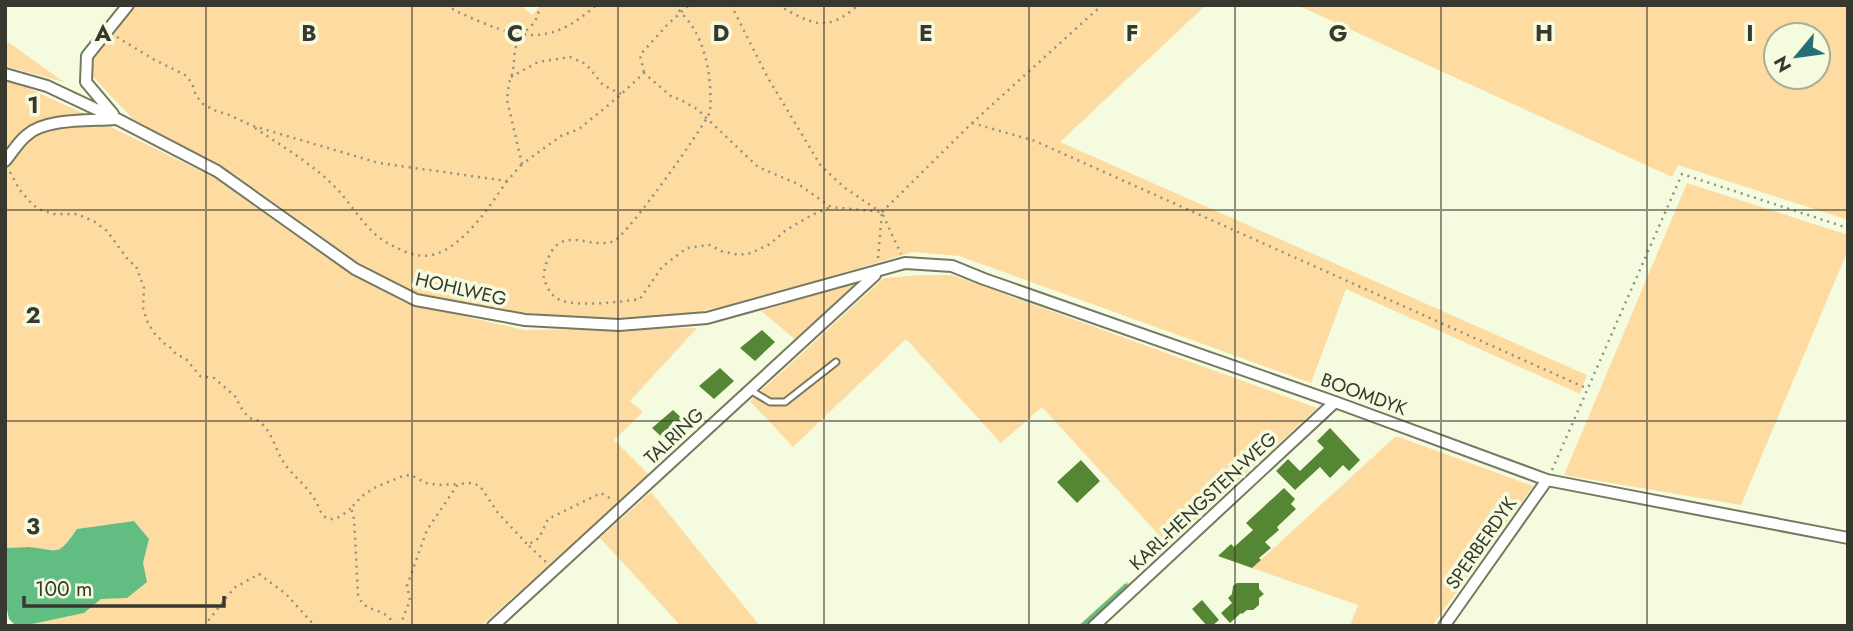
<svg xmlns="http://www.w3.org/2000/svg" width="1853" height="631" font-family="Jost,sans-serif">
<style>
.green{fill:#fedba1;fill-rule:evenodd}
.water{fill:#61bd81}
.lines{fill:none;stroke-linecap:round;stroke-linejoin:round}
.stream{stroke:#61bd81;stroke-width:4.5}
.building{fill:#548634}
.service-casing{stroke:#74795f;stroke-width:9}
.minor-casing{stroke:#74795f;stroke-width:14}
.path{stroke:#8f9380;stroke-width:2.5;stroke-dasharray:2 5;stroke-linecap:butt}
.service{stroke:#fff;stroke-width:5}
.minor{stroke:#fff;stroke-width:10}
.grid{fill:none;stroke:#37392e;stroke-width:2;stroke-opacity:0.55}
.labels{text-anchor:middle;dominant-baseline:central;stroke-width:7;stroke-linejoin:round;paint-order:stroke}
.street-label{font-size:19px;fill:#37392e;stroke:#f5fbde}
.grid-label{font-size:23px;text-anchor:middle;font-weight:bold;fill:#37392e;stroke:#f5fbde;stroke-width:7;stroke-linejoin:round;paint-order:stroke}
</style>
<rect width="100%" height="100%" fill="#f5fbde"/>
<path class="green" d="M136,5H520L533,15L540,5H1206L1060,142L1587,375L1580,394L1346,289L1311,383L959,256L913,252L748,301L692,313L598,320L480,308L416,294L359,263L233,173L133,119L93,77L94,56Z
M1297,5H1848V220L1678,165L1672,177ZM1776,35H1818V77H1776Z
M5,40L64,82L5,66Z
M5,80L17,83L87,115L59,119L5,153Z
M64,124H105L213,177L340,266L403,302L524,330L697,328L630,401L643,412L614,440L649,475L481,626H23L84,613L101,599L127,598L143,563L149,539L134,521L77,529C57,558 59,550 29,547C21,547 13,548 5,548V165C26,142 32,131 64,124Z
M1687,183L1848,235V250L1741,505L1564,475Z
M922,275H952L1317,408L1168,545L1042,407L1001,443L906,339L793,447L750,401L884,278Z
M857,282L795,339L761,311Z
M1396,436L1533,486L1432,626H1350L1358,605L1252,568Z
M651,492L760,626H681L600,538Z
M1127,581L1131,585L1087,626H1078Z"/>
<path class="water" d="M134,521L149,539L143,563L147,582L127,598L101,599L84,613L23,626H16L9,619L7,609L5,608V548C13,548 21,547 29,547C59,550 57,558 77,529Z"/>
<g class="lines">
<path class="stream" d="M1082,626L1126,586"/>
</g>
<path class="building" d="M762,330L775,342L755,361L740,348Z
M720,368L734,381L714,399L699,386Z
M673,410L687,423L667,442L652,428Z
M1330,428L1360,460L1349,471L1343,465L1330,478L1320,467L1295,490L1276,471L1288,459L1300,471L1324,448L1317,441Z
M1081,460L1100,481L1077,503L1057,482Z
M1284,488L1295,499L1291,504L1296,509L1277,527L1279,530L1265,542L1271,548L1259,558L1261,560L1252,568L1218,556L1231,544L1234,547L1253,530L1246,523Z
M1237,583H1259V589L1264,594L1259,598V605L1253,610H1247L1242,614L1241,613L1230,623L1221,613L1232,603L1228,598L1232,594L1233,586Z
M1202,600L1219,620L1212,626H1207L1192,609Z"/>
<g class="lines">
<g class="service-casing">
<path id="service" d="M750,390L770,402H785L836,362"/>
</g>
<g class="minor-casing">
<path id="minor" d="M5,74L47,86L117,119L217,171L355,269L416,300L525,320L619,325L707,318L905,263L952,266L984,279L1335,402L1547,480L1848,538
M113,114L86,82L87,56L128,5
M5,161C12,153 18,142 27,135C46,118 89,121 115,119
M493,626L875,275
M1094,626L1335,402
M1444,626L1547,480"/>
</g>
<path class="path" d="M446,5C457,12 469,17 481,22C528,42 557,41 596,5
M541,5L535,22L522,35L515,49L513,72L509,83L507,100L522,164L561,136L579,129L617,98L644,73L672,97L679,99L697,109L758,167L798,184L831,207L882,212
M674,5C681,12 690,22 695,31C708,54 712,85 710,112C701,131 629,233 614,241C595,249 573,232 557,245C549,252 545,265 544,274C543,280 544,280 546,284C549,291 553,297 560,300C576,307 622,302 640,299L662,267L687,248L710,245L721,251L739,255L751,253L770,244L786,230L812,215L831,207
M731,5L768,78L821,166L845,188L879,211
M778,5C812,24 826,34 858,5
M117,37L153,59L187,76L193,86L196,96L203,104L216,111L227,114L253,126L379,163L507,181L522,164
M644,72L640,55L667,25L689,5
M511,77L538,62L570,57L586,64L603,85L621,94
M972,123L1035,141L1586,388
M255,128C283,147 313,164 337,189C350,203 360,220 374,233C381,240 389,244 397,248C403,251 410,254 417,255C454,263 489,207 507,181
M10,172L19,189L33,205L41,210L54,214H77L95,222L107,231L129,261L136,266L144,288L143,308L147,321L154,333L165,344L169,346L176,354L186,359L200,376L214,378L221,384L237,398L239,405L249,418C255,419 259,420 263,425C273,435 276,451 284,463C293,476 307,486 315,500C319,506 320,515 327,518C336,522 345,513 351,508
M882,212L972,123L1102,5
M883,215L901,254
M878,258L882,212
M1552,470L1682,174L1848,228
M529,546L547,563
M204,626L234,588L259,574L286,594L315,626
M394,626C387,605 365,616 358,595L354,519L351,508L362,496L376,487L403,476L411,475L426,483L439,485L458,484
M400,626L410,600L407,586L427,530L458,484L472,483L480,486L498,513L528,545L539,538L548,519L601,493L613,500"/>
<use href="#service" class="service"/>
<use href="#minor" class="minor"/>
</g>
<path class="grid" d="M206,5V626M412,5V626M618,5V626M824,5V626M1029,5V626M1235,5V626M1441,5V626M1647,5V626M5,210H1848M5,421H1848"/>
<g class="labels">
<g class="street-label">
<text transform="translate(461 289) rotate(13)">HOHLWEG</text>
<text transform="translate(1364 394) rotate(20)">BOOMDYK</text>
<text transform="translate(674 436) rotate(-43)">TALRING</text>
<text transform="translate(1203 501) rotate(-43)">KARL-HENGSTEN-WEG</text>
<text transform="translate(1481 543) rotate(-55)">SPERBERDYK</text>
</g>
</g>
<g class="grid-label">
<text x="103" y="41">A</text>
<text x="309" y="41">B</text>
<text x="515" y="41">C</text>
<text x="721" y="41">D</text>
<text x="926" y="41">E</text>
<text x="1132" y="41">F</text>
<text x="1338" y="41">G</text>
<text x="1544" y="41">H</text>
<text x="1750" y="41">I</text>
<text x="33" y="113">1</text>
<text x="33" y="323">2</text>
<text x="33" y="534">3</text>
</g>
<rect width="1853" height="631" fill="none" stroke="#37392e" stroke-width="14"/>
<g transform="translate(1797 56) rotate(241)"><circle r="33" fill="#f5fbde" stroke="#a9ad98" stroke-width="2"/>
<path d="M0-5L12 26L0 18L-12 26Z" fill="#256e78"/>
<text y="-10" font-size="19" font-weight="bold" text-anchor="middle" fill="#37392e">N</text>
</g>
<path d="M24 596v10h200v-10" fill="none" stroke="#37392e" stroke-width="3.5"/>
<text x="35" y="596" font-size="21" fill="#37392e" stroke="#f5fbde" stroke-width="5" paint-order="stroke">100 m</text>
</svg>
